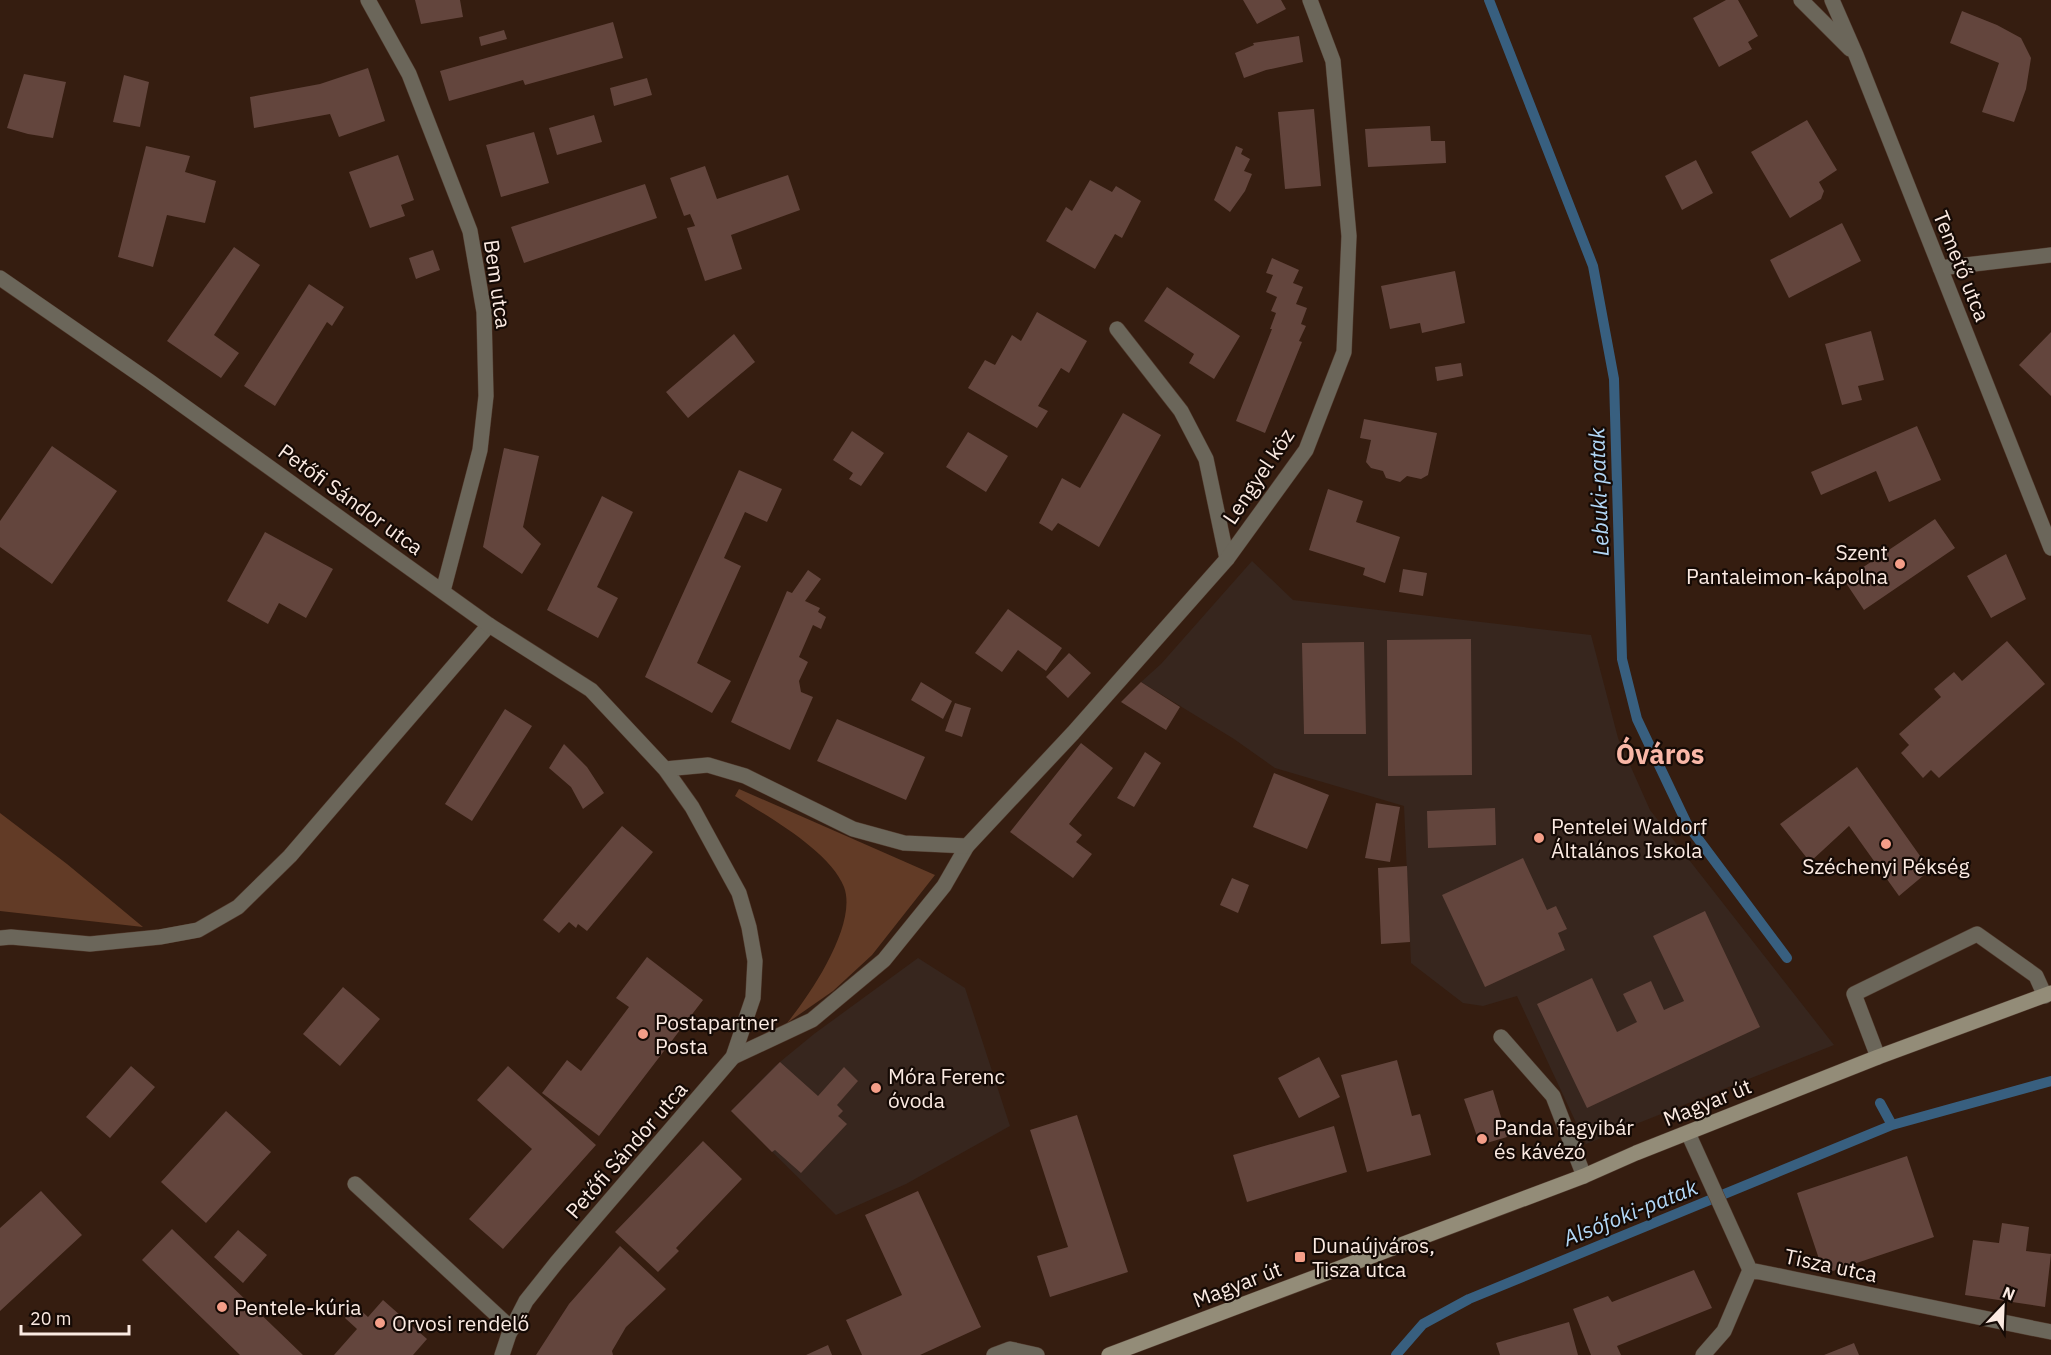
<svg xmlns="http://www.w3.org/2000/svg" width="2051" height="1355" font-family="'IBM Plex Sans',sans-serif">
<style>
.education{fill:#37261e}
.green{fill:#623b26}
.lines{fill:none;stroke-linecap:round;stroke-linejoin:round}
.stream{stroke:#385f7f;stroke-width:10}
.building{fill:#63453d}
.lane-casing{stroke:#513a2d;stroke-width:16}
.street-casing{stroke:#513a2d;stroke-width:16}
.secondary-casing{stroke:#513a2d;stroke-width:16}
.lane{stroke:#6b665a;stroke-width:15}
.street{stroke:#6b665a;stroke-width:15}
.secondary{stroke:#938c78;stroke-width:15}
.poi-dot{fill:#f49e88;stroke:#150a05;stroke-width:2}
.labels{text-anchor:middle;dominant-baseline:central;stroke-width:4.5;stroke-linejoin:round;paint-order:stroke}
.street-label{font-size:21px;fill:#fbeae2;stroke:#150a05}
.poi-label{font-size:21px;fill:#fbeae2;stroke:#150a05;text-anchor:start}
.water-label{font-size:22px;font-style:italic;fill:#b2d7f6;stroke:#150a05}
.district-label{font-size:27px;font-weight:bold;fill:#f9b7a7;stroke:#150a05}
</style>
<rect width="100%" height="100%" fill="#351d10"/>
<path class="education" d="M1252,561L1293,600L1591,635L1618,738L1650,810L1834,1045L1586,1144L1517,996L1483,1006L1463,1003L1411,963L1404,806L1275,768L1234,739L1141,682L1161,664Z
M918,958L965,988L1010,1126L906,1184L836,1215L731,1111L775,1066L814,1034Z"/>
<path class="green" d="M739,789L935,875L872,955L833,991L787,1023C810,995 858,924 844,887C830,851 767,816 735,796Z
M0,813L67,864L143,927L0,911Z"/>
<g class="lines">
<path class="stream" d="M1489,0L1593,266L1614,379L1622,659L1637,719L1687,824L1787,958
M1880,1103L1892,1125L2051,1081
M1396,1355L1423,1324L1469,1299L1892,1125"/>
</g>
<path class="building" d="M415,0H460L463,17L421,24Z
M1243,0H1281L1286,9L1257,24Z
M1726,0H1738L1758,36L1748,42L1752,49L1719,67L1693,18Z
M1962,11L1997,25L2021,38L2031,58L2026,89L2014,122L1982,112L1999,63L1950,43Z
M613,22L623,58L525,85L523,80L449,101L440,71Z
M504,30L507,39L481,46L479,37Z
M1299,36L1303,62L1266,70L1244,78L1235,53L1254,45L1253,43Z
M368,68L385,121L339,137L330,114L254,128L250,97L320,84Z
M24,74L66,82L53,138L28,134L7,128Z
M124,75L149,82L140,127L113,122Z
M647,78L652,95L614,106L610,88Z
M1314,109L1321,186L1285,189L1278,112Z
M594,115L602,142L557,155L549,128Z
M1807,120L1837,170L1819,182L1824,191L1821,199L1790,218L1751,152Z
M1430,126L1431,141H1445L1446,163L1368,167L1365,129Z
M534,132L549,183L501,197L486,145Z
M146,146L190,156L185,172L216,181L205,223L167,215L153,267L118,257Z
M1236,146L1243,149L1241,154L1250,159L1244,171L1252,174L1245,191L1230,212L1214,200Z
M398,155L414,200L401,205L405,216L370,228L349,172Z
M1696,160L1713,193L1682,210L1665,176Z
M705,166L717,199L788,175L800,210L731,235L742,269L705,281L687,228L695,226L690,214L684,216L670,178Z
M1090,180L1112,192L1116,186L1141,201L1122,238L1115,234L1095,269L1046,241L1066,207L1072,211Z
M645,184L657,218L524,263L511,227Z
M1842,223L1861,261L1789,298L1770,260Z
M234,247L260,265L214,335L239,353L221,378L167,341Z
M433,250L440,270L416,279L409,258Z
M1272,258L1299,270L1293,283L1303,287L1296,304L1307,308L1301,324L1306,326L1299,341L1302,342L1265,433L1236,421L1272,329H1270L1276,313L1271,311L1277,297L1266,292L1273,275L1266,273Z
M1455,271L1465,323L1422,333L1420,323L1390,329L1381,286Z
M309,284L344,307L332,326L327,322L275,406L244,386Z
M1167,287L1240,336L1214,379L1189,363L1194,354L1144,321Z
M1037,312L1087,341L1069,373L1061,368L1038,406L1048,411L1037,428L968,388L985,360L995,365L1012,335L1021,341Z
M1871,331L1884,380L1858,386L1862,400L1842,405L1825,344Z
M2051,332V396L2019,365Z
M734,334L755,362L688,418L666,392Z
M1461,363L1463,376L1437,381L1435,367Z
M1123,413L1161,435L1099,547L1058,523L1052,531L1039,523L1062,478L1080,488Z
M1364,419L1437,433L1428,475L1421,479L1407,476L1400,482L1386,478L1383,471L1371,468L1366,462L1371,440L1360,438Z
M1917,426L1941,480L1889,502L1876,471L1821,495L1811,472Z
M852,431L884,453L861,486L849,479L853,473L833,460Z
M968,432L1008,456L986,492L946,467Z
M52,446L117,491L52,584L0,547V521Z
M504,448L539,456L523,527L541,544L522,574L483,547Z
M739,470L782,489L767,522L745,512L724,558L741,566L697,663L731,681L712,713L645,677Z
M1328,489L1363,501L1356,522L1400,537L1385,583L1363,575L1365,568L1309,550Z
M602,496L633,512L597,587L618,598L598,638L547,610Z
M1935,519L1955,548L1864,610L1844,580Z
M265,532L333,569L306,618L279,603L268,624L227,601Z
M2006,554L2026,599L1991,618L1967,576Z
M1403,569L1427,573L1423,596L1399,592Z
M808,570L821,579L805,601L820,608L818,612L826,617L821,629L813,625L799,657L808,662L799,681L801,692L813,697L790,750L731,722L787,591L792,593Z
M1008,609L1062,648L1046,671L1018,650L1002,672L975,653Z
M1471,639L1472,775L1388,776L1387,640Z
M2007,641L2045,684L1939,778L1931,770L1923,778L1901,753L1909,745L1899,734L1941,697L1934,689L1954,672L1962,681Z
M1364,642L1366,734H1304L1302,643Z
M1069,653L1091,673L1068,698L1046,677Z
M921,682L952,701L943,719L911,700Z
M1141,682L1180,707L1166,730L1121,702Z
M955,703L971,708L962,737L945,731Z
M505,709L532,726L472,821L445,804Z
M837,719L925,757L906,800L817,761Z
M1081,743L1113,768L1069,824L1082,835L1076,842L1092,854L1073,878L1010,832Z
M564,744L587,767L604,793L583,809L571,787L549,768Z
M1145,752L1161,763L1134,807L1117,798Z
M1857,767L1930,870L1899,896L1849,826L1810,862L1780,824Z
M1274,773L1329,795L1307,849L1253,827Z
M1376,803L1400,807L1390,862L1365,858Z
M1495,808L1496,845L1428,848L1427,811Z
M622,826L653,852L587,931L578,924L576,928L569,922L559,933L543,920Z
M1523,858L1547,910L1556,906L1567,929L1558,933L1565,950L1485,987L1442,895Z
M1407,866L1410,942L1381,944L1378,868Z
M1232,878L1249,885L1238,913L1220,905Z
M1705,911L1760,1027L1587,1108L1537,1004L1592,978L1617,1032L1637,1022L1623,994L1651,981L1664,1010L1684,1001L1653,936Z
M647,957L703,1000L599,1136L542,1093L567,1060L581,1071L629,1007L616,998Z
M343,987L380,1019L340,1066L303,1034Z
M1319,1057L1340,1097L1299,1118L1278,1078Z
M1397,1060L1412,1116L1420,1114L1431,1155L1367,1172L1341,1075Z
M780,1062L818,1096L844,1067L858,1081L837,1105L843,1111L838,1116L847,1124L801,1173L775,1150L772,1152L731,1111Z
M131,1066L155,1087L110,1138L86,1117Z
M508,1066L596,1145L503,1249L469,1219L532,1149L477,1100Z
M1493,1090L1507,1137L1480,1145L1464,1099Z
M226,1111L271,1152L206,1223L161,1182Z
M1077,1115L1128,1272L1050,1297L1037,1256L1068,1247L1030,1130Z
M1334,1126L1347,1172L1247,1202L1233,1155Z
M703,1141L742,1179L676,1248L679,1251L658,1272L615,1232Z
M1907,1156L1934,1237L1824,1274L1797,1193Z
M41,1191L82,1235L0,1311V1228Z
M918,1191L981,1327L920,1355H862L846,1320L902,1295L865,1215Z
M2002,1223L2029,1227L2026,1251L2051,1254L2045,1307L1965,1295L1973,1240L1999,1243Z
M172,1229L303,1355H240L142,1260Z
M238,1230L267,1255L243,1283L214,1257Z
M620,1246L666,1289L626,1327L612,1351L613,1355H536L569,1304Z
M1694,1270L1712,1308L1617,1346L1621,1355H1591L1573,1309L1608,1296L1612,1302Z
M383,1300L427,1339L413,1355H334L357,1329L345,1318L356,1306L368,1317Z
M1569,1322L1578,1355H1500L1496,1343Z
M1854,1343L1859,1355H1824Z
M828,1345L832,1355H806Z"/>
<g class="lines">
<g class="lane-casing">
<path id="lane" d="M1117,329L1181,411L1206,459L1227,559
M0,938L11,937L90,944L160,937L198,930L238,907L290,856L489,625
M1501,1037L1553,1096L1584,1176
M733,1057L812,1020L884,960L944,886L967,846
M1878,1057L1854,994L1977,934L2036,976L2045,996
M355,1184L512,1329
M994,1355L1010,1349L1037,1355"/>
</g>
<g class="street-casing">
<path id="street" d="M368,0L409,74L470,231L484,312L486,396L480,450L443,591
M1801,0L1850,49
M1832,0L1856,55L2051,548
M1940,268L2051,255
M0,278L149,381L489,625L591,690L665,769L692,807L739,893L749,927L755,961L753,998L733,1057L557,1262L526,1301L509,1334L502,1355
M665,769L708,765L745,776L853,829L904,843L967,846L1073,733L1227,559L1306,450L1344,352L1349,236L1333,61L1310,0
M1688,1133L1750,1270
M1750,1270L2051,1332
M1703,1355L1724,1331L1750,1270"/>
</g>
<g class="secondary-casing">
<path id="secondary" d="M1109,1355L1584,1176L1636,1153L1878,1057L2051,993"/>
</g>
<use href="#lane" class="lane"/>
<use href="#street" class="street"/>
<use href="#secondary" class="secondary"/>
</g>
<g class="poi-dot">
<circle cx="1900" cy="564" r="6"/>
<circle cx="1539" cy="838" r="6"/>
<circle cx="1886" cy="844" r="6"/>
<circle cx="643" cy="1034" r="6"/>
<circle cx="876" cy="1088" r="6"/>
<circle cx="1482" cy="1139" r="6"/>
<rect x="1294" y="1251" width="12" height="12" rx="3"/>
<circle cx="222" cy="1307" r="6"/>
<circle cx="380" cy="1323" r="6"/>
</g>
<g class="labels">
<g class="street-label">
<text transform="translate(1962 266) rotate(68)">Temető utca</text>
<text transform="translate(498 284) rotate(82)">Bem utca</text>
<text transform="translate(1258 476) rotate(-56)">Lengyel köz</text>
<text transform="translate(351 499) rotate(36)">Petőfi Sándor utca</text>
<text transform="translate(1707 1102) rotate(-22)">Magyar út</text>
<text transform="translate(626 1150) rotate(-49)">Petőfi Sándor utca</text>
<text transform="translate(1831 1265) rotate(12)">Tisza utca</text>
<text transform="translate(1237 1284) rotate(-21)">Magyar út</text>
</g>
<g class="poi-label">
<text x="1888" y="552" text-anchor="end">Szent<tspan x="1888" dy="24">Pantaleimon-kápolna</tspan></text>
<text x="1551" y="826">Pentelei Waldorf<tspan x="1551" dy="24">Általános Iskola</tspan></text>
<text x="1886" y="866" text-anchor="middle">Széchenyi Pékség</text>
<text x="655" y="1022">Postapartner<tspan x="655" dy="24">Posta</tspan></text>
<text x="888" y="1076">Móra Ferenc<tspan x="888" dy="24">óvoda</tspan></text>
<text x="1494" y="1127">Panda fagyibár<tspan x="1494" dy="24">és kávézó</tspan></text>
<text x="1312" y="1245">Dunaújváros,<tspan x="1312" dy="24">Tisza utca</tspan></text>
<text x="234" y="1307">Pentele-kúria</text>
<text x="392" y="1323">Orvosi rendelő</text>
</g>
<g class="water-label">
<text transform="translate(1598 492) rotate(-92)">Lebuki-patak</text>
<text transform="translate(1630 1212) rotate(-22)">Alsófoki-patak</text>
</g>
<g class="district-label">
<text x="1660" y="753">Óváros</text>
</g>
</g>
<g transform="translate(2003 1307) rotate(23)" stroke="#150a05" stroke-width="4.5" paint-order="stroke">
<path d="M0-4.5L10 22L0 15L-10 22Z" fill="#fbeae2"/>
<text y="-9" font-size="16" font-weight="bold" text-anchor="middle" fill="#fbeae2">N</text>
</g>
<path d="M21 1325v9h108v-9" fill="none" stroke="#fbeae2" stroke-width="3"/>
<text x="30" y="1325" font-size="18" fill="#fbeae2" stroke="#150a05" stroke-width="4.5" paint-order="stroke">20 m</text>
</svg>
